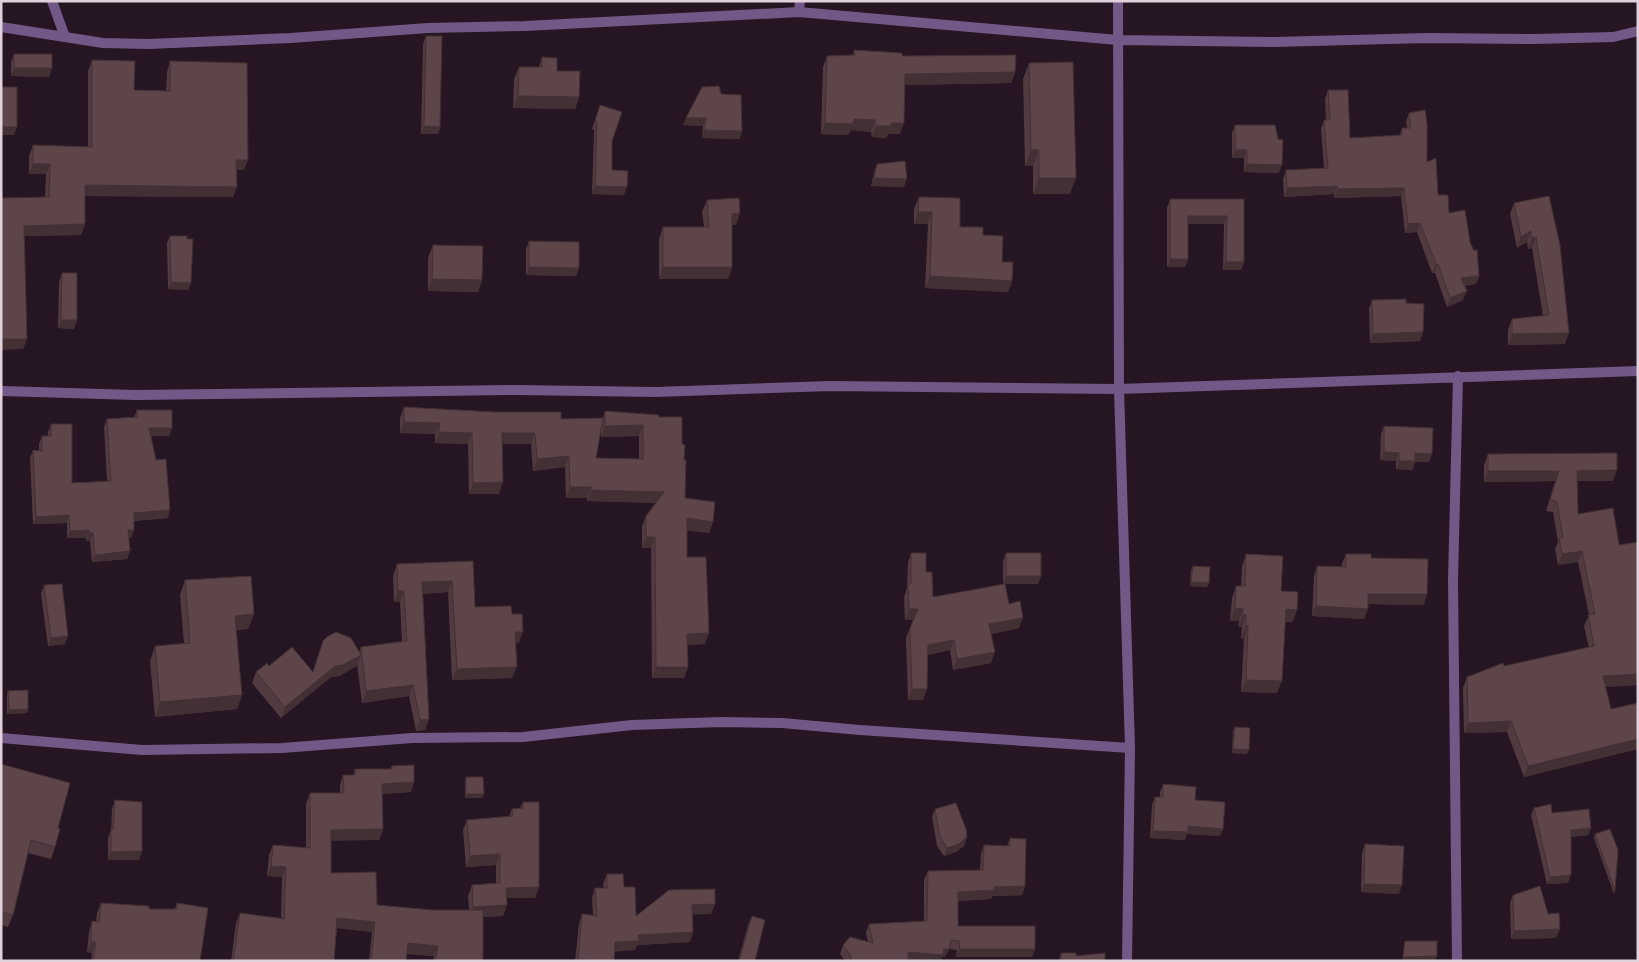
<svg xmlns="http://www.w3.org/2000/svg" width="1639" height="962" font-family="'PT Sans Narrow',sans-serif">
<style>
.lines{fill:none;stroke-linecap:round;stroke-linejoin:round}
.street{stroke:#725887;stroke-width:10}
.wall{fill:#513b40;fill-rule:evenodd}
.shaded-wall{fill:#423034}
.building{fill:#5e454a;stroke:#423034}
</style>
<rect width="100%" height="100%" fill="#261522"/>
<g class="lines">
<path class="street" d="M52,1L65,37
M800,1L799,12L1118,40L1274,42L1427,38L1535,39L1613,37L1638,31
M1118,1L1119,389L1638,371
M1,27L103,43L148,44L291,38L428,28L525,26L799,12
M1,391L136,395L516,390L656,392L831,386L1119,389L1130,748L1127,961
M1,738L142,750L282,748L412,738L523,737L632,725L721,722L782,723L860,730L1130,748
M1457,961L1453,580L1458,376"/>
</g>
<path class="wall" d="M426,36L440,127L438,134H421L423,44Z
M854,50L902,56L1015,72L1011,83L905,85L900,134H888L886,138L872,137L871,132L851,130L848,135L821,134L823,67L827,56L853,55Z
M14,54L52,68L49,77L11,76V62Z
M542,57L557,71L579,97L575,109L513,108L514,79L519,67H539Z
M92,60L134,90L166,91L167,72L170,61L244,170H237V187L233,197L85,196V224L81,235L24,236L27,339L23,349L1,198L45,197L46,174H29V156L33,145L88,147V71Z
M1029,63L1070,194H1033V166H1025L1023,79Z
M1328,90L1350,138L1400,135L1402,128H1407L1406,122L1409,113L1438,195L1449,213L1470,242L1479,276L1476,284L1464,286L1463,300L1447,307L1435,273H1432L1417,232L1405,233L1401,196L1334,198V194L1284,197L1283,179L1286,170L1324,168L1321,129L1324,120H1326L1325,99Z
M721,94L740,139L702,138L703,126L683,125Z
M600,105L612,141V170L624,195L592,194L594,130L592,129Z
M1235,125L1279,173L1244,172V158H1232V133Z
M877,164L904,187L871,186L874,173Z
M1549,196L1565,344L1508,345V330L1512,319L1543,316L1532,248L1528,249L1527,242L1517,248L1510,214L1514,203Z
M919,197L960,227L983,235L1002,262L1012,281L1008,292L925,288L928,224H914V209Z
M1170,199H1244V262L1241,270H1223L1224,224H1188V259L1185,267H1167V208Z
M707,200L736,225H732V267L728,279H659V239L663,227H704L702,212Z
M170,236L191,283L188,290L168,289L167,243Z
M529,241L579,268L576,276L526,275V249Z
M433,245L482,280L478,292L428,291V258Z
M62,273L74,329L58,328L59,282Z
M1372,300L1406,303L1420,341L1370,343L1369,309Z
M404,407L561,419L603,418L605,411L659,417L682,444L685,498L713,522L709,533L687,530V557L705,644L687,645L688,667L684,678H652L651,548H642V527L646,516L656,503L587,501V498H566L565,467L533,471L531,444H502L499,494H469L468,444L435,443V434L400,433V418ZM601,428V437L639,436V459L596,458Z
M137,410L172,428L169,436H151L168,518L134,521L131,538H129L130,551L127,559L92,562L90,541H86V538H67V523L33,524L30,458L33,450L39,451V444L42,436H48V432L51,424L72,483L107,481L104,427L107,419L134,417Z
M1384,426L1429,462H1415L1412,470L1396,469V461L1380,460L1381,434Z
M1488,454L1613,481H1577L1578,514L1619,545L1638,542V685L1605,687L1611,709L1638,703V749L1524,777L1507,732L1464,733L1463,688L1467,677L1504,666L1589,648L1584,626L1589,615L1578,562L1558,565L1555,549L1558,542L1553,512L1546,511L1555,481L1484,482V465Z
M911,553L926,572L933,597L1003,584V561L1006,553L1041,576L1038,584H1005L1009,604L1019,628L991,634V663L953,670L950,650L928,655L923,700H908L906,638L913,620H905L904,597L907,588L908,563Z
M1246,554L1297,610L1292,622H1285L1277,693L1241,692L1244,639L1241,638L1242,627H1238L1239,621H1230L1232,598L1236,586H1241L1242,567Z
M1346,554L1371,558L1424,605L1368,604L1364,619L1312,616L1314,576L1317,566L1342,567V564Z
M473,561L475,607L512,614L519,643H516L512,678L452,680L448,592L423,594L429,719L425,730L416,731L409,696L362,703L357,664V666L339,676L331,677L281,718L252,683L256,672H313L359,652L361,647L402,641L400,602H394L393,576L397,564Z
M1193,566L1207,587L1190,586L1191,570Z
M185,580L254,614L248,629L236,630L242,695L237,709L155,717L150,661L155,646L184,644L180,595Z
M44,585L65,644L48,646L41,594Z
M8,691L28,709L27,713L7,714V695Z
M1235,727L1247,754L1232,753L1233,731Z
M1,764L58,828L55,847L51,859L28,853L13,915L8,927L1,925Z
M392,766L411,792L382,794L383,829L379,840H331V873L377,905L432,910H469L468,896L472,885L496,883V865L466,867L463,830L467,820L509,817L512,809L520,808L523,802L539,887L535,898H507L503,916L483,917V961H433L434,956L407,954L406,961H369L372,932L337,928L334,961H231L236,923L240,913L281,918L282,877L267,876L269,855L273,845L306,848V804L310,793H340V785L343,775H353L355,769H390Z
M466,777L482,798H465V782Z
M1163,784L1195,800L1220,836L1187,834L1185,840L1150,838L1152,805L1155,797H1160V792Z
M115,800L139,860H108V838L111,830L112,809Z
M1534,808L1552,813L1591,828L1588,835L1571,837L1568,883L1547,884L1531,815Z
M935,809L964,846L956,852L944,856L937,846L932,817Z
M1595,834L1615,890L1614,894L1594,838Z
M1010,838L1025,886L1022,895L992,896L991,899L958,901V926L1035,949L1032,957H956L957,950L949,949L945,957H942L941,961H845L840,954L843,945L868,942L866,933L869,924L924,922V880L928,871L980,870L981,854L984,845L1007,846Z
M1365,844L1399,894L1361,892L1362,853Z
M607,874L624,887L636,916L715,904L711,914H692L690,942L637,945L635,950L614,951V961H575L579,924L582,914L593,915L592,898L595,888H604L603,884Z
M1513,895L1548,914L1556,938L1511,939L1510,903Z
M101,903L149,909H175L177,903L200,961H91L92,953L87,952L89,932L92,921L96,922L97,913Z
M752,916L755,961H738L748,925Z
M1405,941L1437,956L1435,960L1402,961L1404,946Z
M1061,953L1076,956L1105,961H1059Z"/>
<path class="shaded-wall" d="M14,68H52L49,77L11,76Z
M1015,72L1011,83L901,85L905,74Z
M518,96L579,97L575,109L513,108Z
M686,118H706L703,126L683,125Z
M855,119L875,120L871,132L851,130L848,135L821,134L825,123Z
M892,123H904L900,134H888L886,138L872,137L876,126Z
M424,126L440,127L438,134H421Z
M1,127H17L14,135H1Z
M704,130L742,131L740,139L702,138Z
M1031,150H1039L1033,166H1025Z
M1235,150H1247L1244,158H1232Z
M236,160H248L244,170H233Z
M33,164H50L46,174H29Z
M1247,164L1282,165L1279,173L1244,172Z
M874,178L907,179L904,187L871,186Z
M1039,178H1076L1070,194H1033Z
M85,185L237,187L233,197L81,196Z
M595,186L627,187L624,195L592,194Z
M1337,186L1334,194L1284,197L1287,188Z
M1404,188L1401,196L1334,198L1337,189Z
M918,212H932L928,224H914Z
M740,213L736,225H728L732,214Z
M1188,216H1227L1224,224H1184Z
M1420,223L1417,232L1405,233L1408,224Z
M85,224L81,235L20,236L24,226Z
M1531,231L1527,242L1517,248L1521,237Z
M1536,237L1532,248L1528,249L1532,238Z
M1170,259H1188L1185,267H1167Z
M1226,262H1244L1241,270H1223Z
M1436,264H1438L1435,273H1432Z
M529,267L579,268L576,276L526,275Z
M663,267H732L728,279H659Z
M930,276L1012,281L1008,292L925,288Z
M1479,276L1476,284L1458,286L1461,278Z
M432,279L482,280L478,292L428,291Z
M171,282L191,283L188,290L168,289Z
M1467,291L1463,300L1447,307L1450,298Z
M61,320H77L74,329L58,328Z
M1423,332L1420,341L1370,343L1373,334Z
M1569,333L1565,344L1508,345L1512,334Z
M1,339H27L23,349L1,350Z
M404,422L440,423L435,434L400,433Z
M643,425L639,436L601,437L605,426Z
M149,428H172L169,436H146Z
M439,432L472,433L468,444L435,443Z
M502,433H535L531,444H498Z
M1384,452L1399,453L1396,461L1380,460Z
M1415,453L1432,454L1429,462H1415L1412,470L1396,469L1399,461Z
M569,456L565,467L533,471L537,459Z
M1617,470L1613,481H1573L1577,471Z
M1488,471H1559L1555,481L1484,482Z
M503,482L499,494H469L473,483Z
M570,487H591L587,498H566Z
M591,490L664,492L660,503L587,501Z
M170,510L168,518L131,521L134,513Z
M69,515L67,523L33,524L36,517Z
M687,518L713,522L709,533L683,530Z
M89,530L86,538H67L70,531Z
M128,530H134L131,538H125Z
M89,533H93L90,541H86Z
M646,537H655L651,548H642Z
M130,551L127,559L92,562L95,555Z
M1582,551L1578,562L1558,565L1562,554Z
M1006,576H1041L1038,584H1003Z
M452,581L448,592L418,594L422,582Z
M1191,582L1209,583L1207,587L1190,586Z
M398,591H404L400,602H394Z
M1368,594H1427L1424,605L1365,604Z
M1316,606L1368,609L1364,619L1312,616Z
M1235,608L1243,609L1239,621H1230Z
M909,609H918L915,620H905Z
M1286,609L1297,610L1292,622L1282,621Z
M254,614L248,629L229,630L235,616Z
M1243,615H1246L1242,627H1238Z
M1023,618L1019,628L985,635L989,624Z
M1246,626H1248L1244,639L1241,638Z
M515,632H523L519,643H511Z
M709,633L705,644L683,645L687,634Z
M68,636L65,644L48,646L51,638Z
M954,640L950,650L924,656L928,645Z
M995,652L991,663L953,670L957,659Z
M361,655L357,666L339,676L331,677L281,718L285,707L335,666Z
M517,667L512,678L452,680L457,669Z
M656,667H688L684,678H652Z
M1638,674V685L1599,687L1603,676Z
M1246,680L1282,681L1277,693L1241,692Z
M413,685L409,696L362,703L366,691Z
M912,689H927L923,700H908Z
M242,695L237,709L155,717L160,702Z
M28,709L27,713L7,714L9,710Z
M429,719L425,730L416,731L420,720Z
M1511,721L1507,732L1464,733L1468,723Z
M1638,739V749L1524,777L1528,766Z
M1233,749L1249,750L1247,754L1232,753Z
M414,782L411,792L379,794L382,784Z
M466,794H484L482,798H465Z
M1188,826L1223,829L1220,836L1187,834L1185,840L1150,838L1153,831Z
M1591,828L1588,835L1568,837L1571,830Z
M383,829L379,840L327,841L331,830Z
M967,837L964,846L956,852L944,856L947,848Z
M142,851L139,860H108L111,852Z
M500,854L496,865L466,867L470,856Z
M271,866L286,867L282,877L267,876Z
M1571,875L1568,883L1547,884L1550,877Z
M1364,884L1402,885L1399,894L1361,892Z
M1025,886L1022,895L992,896L991,899L955,901L958,892L994,887Z
M539,887L535,898H502L506,888Z
M715,904L711,914L688,915L692,905Z
M507,905L503,916L469,918L473,907Z
M337,918L375,922L372,932L334,928Z
M1560,929L1556,938L1511,939L1514,931Z
M693,932L690,942L637,945L635,950L611,952L615,942L638,935Z
M91,942H96L92,953L87,952Z
M408,943L438,946L434,956L404,953Z
M944,949H949L945,957H942L941,961H905L908,952Z
M959,949H1035L1032,957H956Z
M1437,956L1435,960L1402,961L1403,957Z"/>
<path class="building" d="M426,36H442L440,127L424,126Z
M854,50L902,53V56L1016,55L1015,72L905,74L904,123H892L890,126H876L875,120L855,119L852,124L825,123L827,56L855,55Z
M14,54H52V68H14Z
M542,57L557,58V71H580L579,97L518,96L519,67H542Z
M92,60L135,61L134,90L170,91V61L247,63L248,160H236L237,187L85,185V224L24,226L27,339H1V198L49,197L50,164H33V145L92,147Z
M1073,62L1076,178H1039V150H1031L1029,63Z
M719,86L721,94L741,95L742,131L704,130L706,118H686L702,87Z
M1,87H17V127H1Z
M1328,90H1348L1350,138L1402,135V128H1411L1409,113L1425,110L1427,124V162L1436,158L1438,195H1448L1449,213L1465,210L1470,242L1474,251L1477,249L1479,276L1461,278L1467,291L1450,298L1438,264H1436L1420,223L1408,224L1404,188L1337,189V186L1287,188L1286,170L1328,168L1324,120H1330Z
M600,105L622,112L612,141V170L628,171L627,187L595,186L597,121H595Z
M1235,125H1275L1278,139L1283,140L1282,165L1247,164V150H1235Z
M905,161L907,179L874,178L877,164Z
M1549,196L1560,245L1569,333L1512,334V319L1549,315L1536,237L1532,238L1531,231L1521,237L1514,203Z
M919,197L960,198V227H983V235L1003,236L1002,262H1013L1012,281L930,276L932,212H918Z
M739,198L740,213L732,214V267H663V227H709L707,200Z
M1170,199H1244V262H1226L1227,216H1188V259H1170Z
M170,236H187V239H193L191,283L171,282Z
M529,241L579,242V268L529,267Z
M433,245L483,246L482,280L432,279Z
M62,273H77V320H61Z
M1406,299V303L1424,304L1423,332L1373,334L1372,300Z
M404,407L494,412H561V419L603,418L596,458L643,459V425L605,426V411L659,415V417H682V444L685,445L684,460H686L685,498L715,502L713,522L687,518V557H706L709,633L687,634L688,667H656L655,537H646V516L664,492L591,490V487H570L569,456L537,459L535,433H502L503,482L473,483L472,433L439,432L440,423L404,422Z
M137,410H172V428H149L156,460L166,459L170,510L134,513V530H128L130,551L95,555L93,533H89V530L70,531L69,515L36,517L33,450L42,451V436H51V424H72V483L111,481L107,419L137,417Z
M1384,426L1433,428L1432,454L1415,453V461H1399V453L1384,452Z
M1617,453V470L1577,471L1578,514L1613,508L1619,545L1638,542V674L1603,676L1611,709L1638,703V739L1528,766L1511,721L1468,723L1467,677L1503,663L1504,666L1594,646L1588,615L1595,614L1582,551L1562,554L1559,538L1563,537L1557,502L1550,500L1559,471H1488V454Z
M911,553H926V572H932L933,597L1005,584L1009,604L1020,601L1023,618L989,624L995,652L957,659L954,640L928,645L927,689H912L910,628L918,609H909L908,586L911,583Z
M1006,553H1041V576H1006Z
M1246,554L1283,556L1281,591L1298,592L1297,610L1286,609L1282,681L1246,680L1248,626H1246V615H1243V609L1235,608L1236,586H1245Z
M1346,554H1371V558L1428,559L1427,594H1368V609L1316,606L1317,566L1346,567Z
M473,561L475,607L511,606L512,614H522L523,632H515L517,667L457,669L452,581L422,582L429,719L420,720L413,685L366,691L361,647L407,641L404,591H398L397,564Z
M1193,566L1210,567L1209,583L1191,582Z
M251,576L254,614L235,616L242,695L160,702L155,646L190,643L185,580Z
M62,584L68,636L51,638L44,585Z
M336,632L351,638L361,655L343,665L335,666L285,707L256,672L267,663L269,666L292,647L313,672L323,641L327,637Z
M28,690V709L9,710L8,691Z
M1235,727L1250,728L1249,750L1233,749Z
M1,764L70,783L58,828L60,829L55,847L31,840L13,915L1,912Z
M414,765V782L382,784L383,829L331,830V873L376,872L377,905L432,910H483V961H435L438,946L408,943L406,961H371L375,922L337,918L334,961H233L240,913L284,919L286,867L271,866L273,845L310,848V793H344L343,775H355V769H392V766Z
M466,777H483L484,794H466Z
M1163,784L1196,787L1195,800L1225,802L1223,829L1188,826V832L1153,831L1155,797H1163Z
M115,800L142,802V851L111,852V830H113Z
M523,802H539V887L506,888L507,905L473,907L472,885L500,883V854L470,856L467,820L513,816L512,809L523,808Z
M956,803L966,829L967,837L959,844L947,848L940,837L935,809Z
M1551,804L1552,813L1589,809L1591,828L1571,830V875L1550,877L1534,808Z
M1610,829L1618,850L1615,890L1595,834Z
M1010,838L1026,839L1025,886L994,887V890L958,892V926H1035V949H959L960,941L951,940L949,949H944L943,955L908,952V961H851V956L843,945L850,937L873,943L869,924L927,921L928,871L983,870L984,845L1010,846Z
M1365,844L1404,846L1402,885L1364,884Z
M607,874H623L624,887H635L636,916L669,890L715,889V904L692,905L693,932L638,935L639,941L615,942L614,961L578,960L582,914L597,916L595,888H607Z
M1540,886L1548,914L1559,913L1560,929L1514,931L1513,895Z
M101,903L149,906V909H177V903L208,908L200,961H93L96,942H91L92,921L99,922Z
M752,916L765,920L755,961H739Z
M1405,941H1437V956L1403,957Z
M1061,953H1076V956L1105,953V961H1061Z"/>
<rect width="1639" height="962" fill="none" stroke="#dfd2db" stroke-width="5"/>
</svg>
